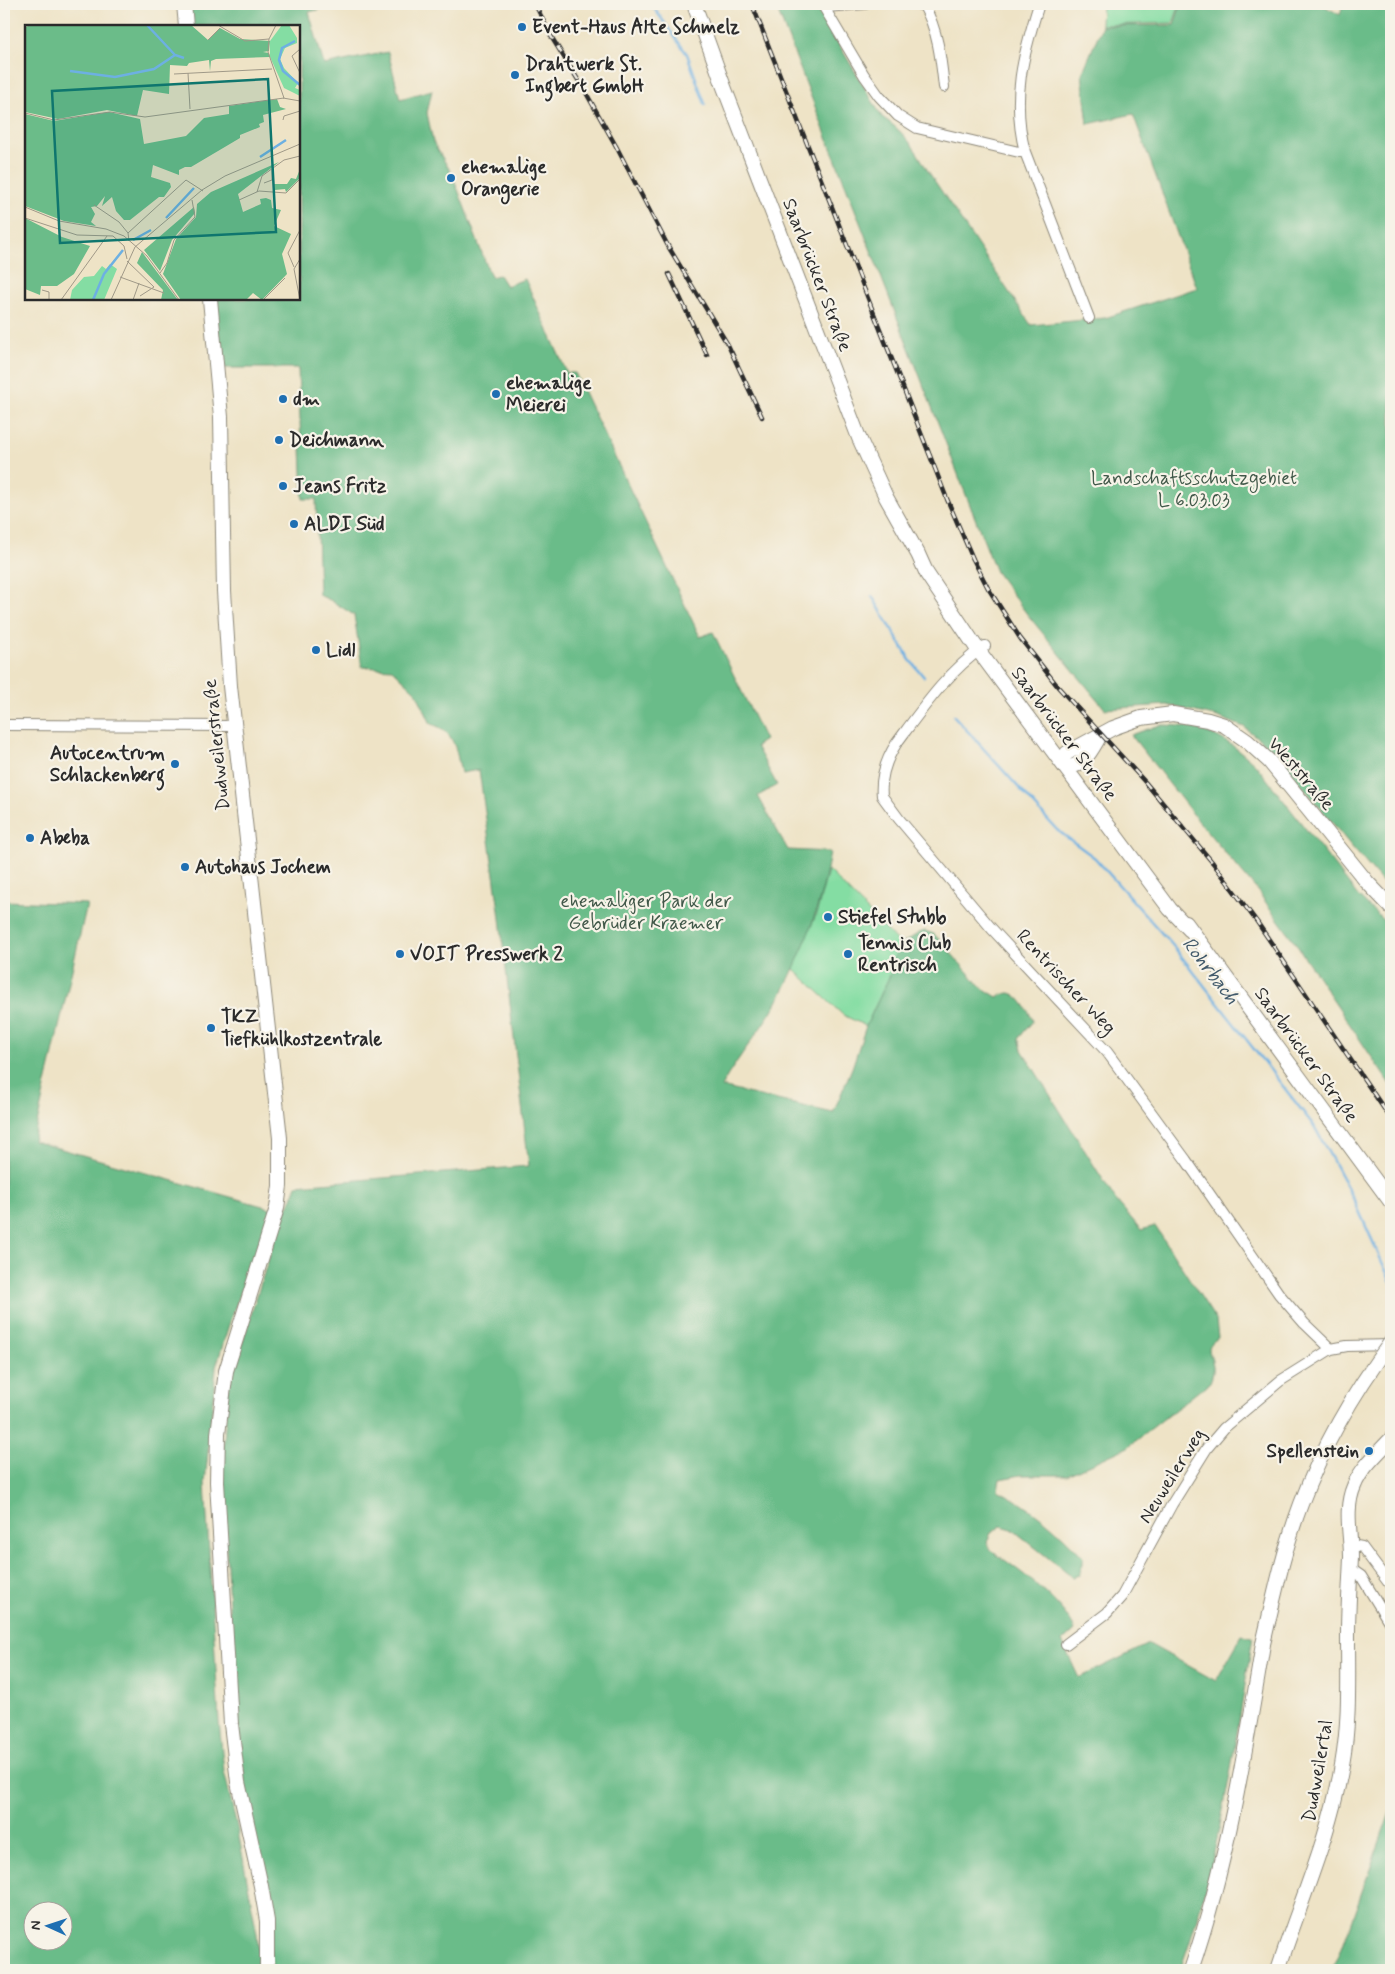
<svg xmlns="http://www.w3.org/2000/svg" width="1395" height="1974" font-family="Mynerve,sans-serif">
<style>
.green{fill:#84dda3;stroke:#588467}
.forest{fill:#6bbc89;stroke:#4b745a;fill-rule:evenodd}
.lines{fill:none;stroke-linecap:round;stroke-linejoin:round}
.stream{stroke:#6db0e2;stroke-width:2.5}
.street-casing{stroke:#8c8778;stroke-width:12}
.secondary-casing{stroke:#8c8778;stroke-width:16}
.street{stroke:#fff;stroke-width:10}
.secondary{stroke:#fff;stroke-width:14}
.rail-casing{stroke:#2b2b2b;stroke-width:4.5}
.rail{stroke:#f7f3e8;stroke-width:2.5;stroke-dasharray:8;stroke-linecap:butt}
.secondary-bridge-casing{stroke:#8c8778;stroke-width:16;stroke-linecap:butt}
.secondary-bridge{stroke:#fff;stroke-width:14}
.poi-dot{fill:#1f6fb2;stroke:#f7f3e8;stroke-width:2}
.labels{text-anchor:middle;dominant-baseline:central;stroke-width:4.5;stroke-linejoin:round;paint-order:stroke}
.poi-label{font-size:19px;font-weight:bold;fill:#2b2b2b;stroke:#f7f3e8;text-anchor:start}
.street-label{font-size:19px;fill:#2b2b2b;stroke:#f7f3e8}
.park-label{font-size:19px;fill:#415849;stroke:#f7f3e8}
.water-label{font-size:20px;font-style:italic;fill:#425a6b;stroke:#f7f3e8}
.inset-river{fill:none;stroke:#6db0e2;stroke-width:2.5}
.inset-road{fill:none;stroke:#a09988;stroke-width:1}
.view{fill:#0f766e;fill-opacity:0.15;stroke:#0f766e;stroke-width:2.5}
.inset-edge{fill:none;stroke:#2b2b2b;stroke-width:2.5}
</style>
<rect width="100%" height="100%" fill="#f7f3e8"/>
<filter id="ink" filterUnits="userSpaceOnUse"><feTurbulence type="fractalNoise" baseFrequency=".02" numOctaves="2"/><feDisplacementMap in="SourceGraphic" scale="10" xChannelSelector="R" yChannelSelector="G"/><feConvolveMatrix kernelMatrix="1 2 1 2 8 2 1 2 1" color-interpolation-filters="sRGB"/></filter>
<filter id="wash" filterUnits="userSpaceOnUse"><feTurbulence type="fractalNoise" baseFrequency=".0096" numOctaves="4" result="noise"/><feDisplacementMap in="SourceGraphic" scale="20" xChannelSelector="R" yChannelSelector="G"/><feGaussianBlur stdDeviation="1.12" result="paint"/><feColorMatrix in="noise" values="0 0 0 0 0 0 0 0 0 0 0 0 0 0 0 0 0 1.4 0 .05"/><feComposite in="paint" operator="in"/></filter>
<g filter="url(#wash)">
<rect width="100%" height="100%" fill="#eee3c6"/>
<path class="green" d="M1102,4H1180L1173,23L1101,25Z
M828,870L901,945L892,963L891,973L866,1026L843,1015L793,968L816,915Z"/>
<path class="forest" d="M190,4H320L321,9L309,12L324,65L388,52L400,99L432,90L427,113L433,142L452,174L491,277L499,275L506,286L525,279L567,373H575L700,637L713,632L765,740L756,746L777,785L758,796L788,850L830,852C823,899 805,948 783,991C766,1025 739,1054 721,1087L833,1113L852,1068L866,1026L891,973L892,963L900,945L919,933L925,931L934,934L981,987L997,997C1001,996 1006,993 1009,993C1020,994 1029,1012 1033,1021L1019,1038L1022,1050L1115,1199L1141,1230L1155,1226L1216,1320L1218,1338C1203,1348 1211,1351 1213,1366C1214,1371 1212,1377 1210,1382L1128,1447L1067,1475H1021L1000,1479L998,1490C1031,1507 1058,1529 1083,1557V1564L1079,1575L1072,1577L1012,1529L1001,1526L991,1533L987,1541L990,1550C1016,1567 1063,1602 1075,1630L1062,1642L1079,1678L1149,1644L1216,1681L1242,1635L1253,1637C1234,1749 1219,1863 1180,1970H273L235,1724L222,1467L228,1388L281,1219L291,1201L297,1185L529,1166L499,910L479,770L461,773C456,752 456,731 431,724L416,692L392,669L362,667L354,615L330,600L319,595L316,499H303L298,368H221L215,299H299V26H191Z
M775,4H810L822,16L882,117C902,130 915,147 926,168L1031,325L1105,318L1197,288L1133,114L1088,124L1082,74L1102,26L1174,25L1181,4H1321L1340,15L1343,4H1391V892L1352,847L1273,750L1244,727L1218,717L1167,705L1105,709L1027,614L996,572Z
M1160,725C1202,725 1226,737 1256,765L1358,896L1391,928V1086L1296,944L1256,889L1200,823L1131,735Z
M4,901L87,904L33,1141L273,1209L231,1318L216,1367L205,1483L219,1722L224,1771L238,1831L257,1934L259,1957L256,1970H4ZM32,1912H62V1942H32Z
M1391,1810V1970H1331L1339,1956Z"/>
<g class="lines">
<path class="stream" d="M651,4L687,54L705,104
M872,596L910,660L924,677
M954,716L1057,830L1095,858L1174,947L1314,1126L1354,1200L1391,1282"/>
</g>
</g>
<g filter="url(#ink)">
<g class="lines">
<g class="street-casing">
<path id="street" d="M822,4L864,75L879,96L898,116L917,128L1019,152H1025
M918,4L924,6C938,30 941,60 944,87
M1039,4C1023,55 1011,98 1025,152L1089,318
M825,7L865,4
M985,646C949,670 922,709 896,744C886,760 880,776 882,796L899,819L992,929L1107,1052L1186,1160L1279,1294L1304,1323L1331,1349
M4,725L234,726
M1351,1545L1362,1547L1391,1586
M1351,1569L1361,1576L1391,1625
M1066,1644L1107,1613L1122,1596L1172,1504L1207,1448L1224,1428L1280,1381L1331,1349L1347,1346L1391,1345"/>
</g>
<g class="secondary-casing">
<path id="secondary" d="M184,4L186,26
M694,4L724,87L859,438L886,497L918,554L927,574L978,650L1170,909L1190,930
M210,299L221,417L224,591L230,686L280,1138V1186L277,1208L226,1371L218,1434L217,1482L231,1724L238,1782L261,1886L267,1921V1970
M1067,753L1113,728L1141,718L1173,714L1208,720L1224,725L1247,741L1269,761L1367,882L1391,907
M1065,766C1082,770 1092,749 1099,737
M1186,923L1391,1202
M1191,1970C1227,1865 1245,1753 1263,1644
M1278,1970C1300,1902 1330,1836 1342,1765C1350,1721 1348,1677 1348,1633C1348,1608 1350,1582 1351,1557C1351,1534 1344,1509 1354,1486C1361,1468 1378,1453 1391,1439"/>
</g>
<use href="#street" class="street"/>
<use href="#secondary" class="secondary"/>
<g class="rail-casing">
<path id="rail" d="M535,4L552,38L585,91L616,146L668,246L728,345L762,417
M752,4L947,499L973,559L988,588L1020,638L1059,688L1145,782L1213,863L1257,922L1391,1119
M669,274L707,355"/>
</g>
<use href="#rail" class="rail"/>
<g class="secondary-bridge-casing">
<path id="secondary-bridge" d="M1263,1644C1274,1597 1284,1549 1301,1504C1323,1445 1354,1392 1391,1342"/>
</g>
<use href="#secondary-bridge" class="secondary-bridge"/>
</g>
</g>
<g class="poi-dot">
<circle cx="522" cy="27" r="5"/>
<circle cx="515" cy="75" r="5"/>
<circle cx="451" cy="178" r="5"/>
<circle cx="496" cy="394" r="5"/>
<circle cx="283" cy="399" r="5"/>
<circle cx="279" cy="440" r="5"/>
<circle cx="283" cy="486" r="5"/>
<circle cx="294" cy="524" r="5"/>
<circle cx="316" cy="650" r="5"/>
<circle cx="175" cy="764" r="5"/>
<circle cx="30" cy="838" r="5"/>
<circle cx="185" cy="867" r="5"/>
<circle cx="828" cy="917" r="5"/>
<circle cx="400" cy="954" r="5"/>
<circle cx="848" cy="954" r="5"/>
<circle cx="211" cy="1028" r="5"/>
<circle cx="1369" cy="1451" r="5"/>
</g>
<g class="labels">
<g class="poi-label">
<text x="532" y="27">Event-Haus Alte Schmelz</text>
<text x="525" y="64">Drahtwerk St.<tspan x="525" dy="22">Ingbert GmbH</tspan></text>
<text x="461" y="167">ehemalige<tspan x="461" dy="22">Orangerie</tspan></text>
<text x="506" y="383">ehemalige<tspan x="506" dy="22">Meierei</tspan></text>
<text x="293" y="399">dm</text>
<text x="289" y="440">Deichmann</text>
<text x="293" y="486">Jeans Fritz</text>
<text x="304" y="524">ALDI Süd</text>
<text x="326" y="650">Lidl</text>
<text x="165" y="753" text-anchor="end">Autocentrum<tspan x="165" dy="22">Schlackenberg</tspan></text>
<text x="40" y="838">Abeba</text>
<text x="195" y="867">Autohaus Jochem</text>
<text x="838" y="917">Stiefel Stubb</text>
<text x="858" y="943">Tennis Club<tspan x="858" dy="22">Rentrisch</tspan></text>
<text x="410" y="954">VOIT Presswerk 2</text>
<text x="221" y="1017">TKZ<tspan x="221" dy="22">Tiefkühlkostzentrale</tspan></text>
<text x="1359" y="1451" text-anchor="end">Spellenstein</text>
</g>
<g class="street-label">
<text transform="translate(817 275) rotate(69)">Saarbrücker Straße</text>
<text transform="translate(1064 734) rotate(53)">Saarbrücker Straße</text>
<text transform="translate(217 745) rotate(-96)">Dudweilerstraße</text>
<text transform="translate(1301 774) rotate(49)">Weststraße</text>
<text transform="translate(1066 982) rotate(47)">Rentrischer Weg</text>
<text transform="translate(1306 1055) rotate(54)">Saarbrücker Straße</text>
<text transform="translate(1172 1476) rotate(-58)">Neuweilerweg</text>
<text transform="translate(1318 1771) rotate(-80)">Dudweilertal</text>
</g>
<g class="park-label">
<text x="1194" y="478">Landschaftsschutzgebiet<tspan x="1194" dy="22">L 6.03.03</tspan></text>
<text x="646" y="901">ehemaliger Park der<tspan x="646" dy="22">Gebrüder Kraemer</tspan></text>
</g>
<g class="water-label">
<text transform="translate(1210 971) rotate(52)">Rohrbach</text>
</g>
</g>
<g transform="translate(25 25)">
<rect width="275" height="275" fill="#eee3c6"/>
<path d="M257,0H264L272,13V18L260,23L255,34L259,43L273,58L270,63L275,65V71L259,63L245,32V16ZM85,239L92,244L79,275H45L47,265L59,252L69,251L77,241L81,244Z" fill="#84dda3"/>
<path d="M6,0H166L183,15L195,3L215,14L245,16L244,26L238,27L244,28L245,32L191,34L186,36L185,46L184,35L164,38L162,41L145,40L144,69L118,65L112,91L82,85L33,94L0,87V2ZM252,74L255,82L261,84L238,90L239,97L234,99L235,102L215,110V113L166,142H160L154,145V150L128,140L126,152L145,158L146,162L139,172H134L105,195H99L91,186L87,172L77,181L80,171L72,181L66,182L70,189L66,197L71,201L39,196L0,181V89L29,96L84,87L115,94L119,119L161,111L179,93L204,89V81ZM254,137L213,169L218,187L236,179L235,174L241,173L246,175L247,183L256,185L249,201L266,209L257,229L262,249L237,275L228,268L221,275H156L138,249L151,214L171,192L172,179L186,167ZM275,144V153L261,167L260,164L250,165L249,159H262L266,153L271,154ZM169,182L170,188L147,215L135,246L119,225ZM0,193L37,212L65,221L49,249L32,261H16L15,270L0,264ZM117,227L153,275H136L138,265L112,238Z" fill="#6bbc89"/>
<path class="inset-river" d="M122,0L150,30L159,33M270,16L257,23L254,35L258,46L275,60M45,46L90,52L129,44L150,30M235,132L261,115M141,193L169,163M108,215L126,205M68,275L79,249L98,225"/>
<path class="inset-road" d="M193,0L220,16L244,14M251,0L244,14L243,27L259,73M183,15L195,3M275,24L267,31L275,48M163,48L165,84M149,49L247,44M258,73L275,76M0,88L29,95L85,87L120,92L259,73M258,95L259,91L275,86M239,158L247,155V145M232,167L237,151L259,135L275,131M214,175L234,166L261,168L275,154M69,180L94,197L103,208L104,216M0,182L34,196L81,204L99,211L122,231L154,275M0,193L52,210L88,211L99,221L102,234M103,208L161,155L178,166M275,234L269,244L275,275M102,236L129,262M269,242L263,228L275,205M135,248L142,238L149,215L170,192L167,175M95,252L139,268M17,265L24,267V275M115,271L129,262M36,275L82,211M86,275L110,222L177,165L200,151L275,119M108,275L114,258M238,275L260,253"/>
<path class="view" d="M243,54L251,207L35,218L27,66Z"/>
<rect width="275" height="275" class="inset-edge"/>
</g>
<rect width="1395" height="1974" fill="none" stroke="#f7f3e8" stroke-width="20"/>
<g transform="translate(48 1926) rotate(273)"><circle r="24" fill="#f7f3e8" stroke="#a5a39c"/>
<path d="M0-4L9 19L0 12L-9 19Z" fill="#1f6fb2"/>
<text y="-8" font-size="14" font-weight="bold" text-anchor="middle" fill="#2b2b2b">N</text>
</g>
</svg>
